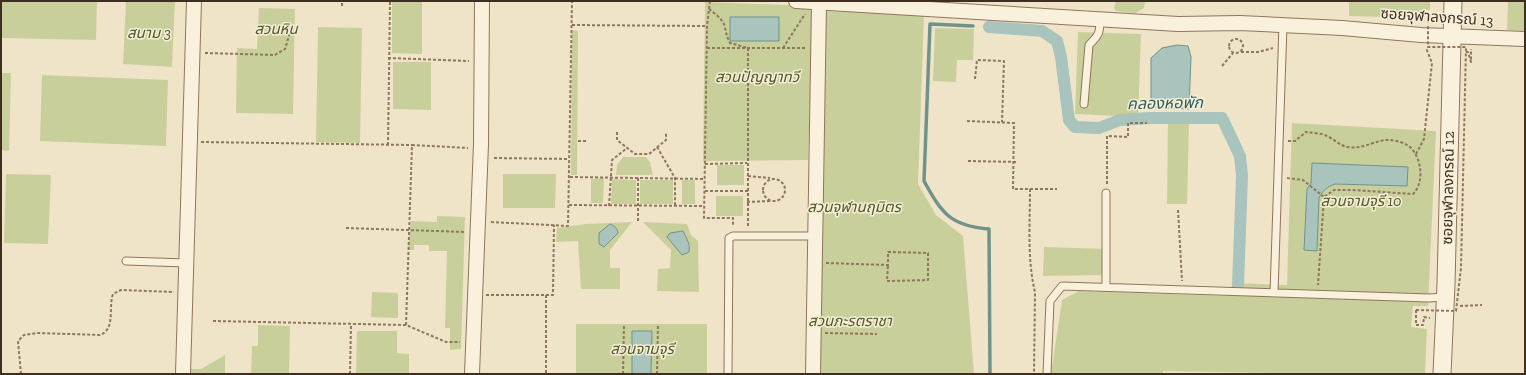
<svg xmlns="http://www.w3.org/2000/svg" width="1526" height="375" font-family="'Zilla Slab','Noto Sans Thai',serif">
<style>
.green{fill:#c9cf9b}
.water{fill:#a9c4bc;stroke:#6f938a}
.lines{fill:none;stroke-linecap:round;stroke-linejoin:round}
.stream{stroke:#6f938a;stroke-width:3.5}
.canal{stroke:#a9c4bc;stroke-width:12}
.service-casing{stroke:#8d765c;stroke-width:9}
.minor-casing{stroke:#8d765c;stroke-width:16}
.tertiary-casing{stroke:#8d765c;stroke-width:19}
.path{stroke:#8d765c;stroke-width:2;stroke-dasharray:3 2;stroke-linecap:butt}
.service{stroke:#faf1dc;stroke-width:7}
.minor{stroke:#faf1dc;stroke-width:14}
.tertiary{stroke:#faf1dc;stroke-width:17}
.path-bridge{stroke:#8d765c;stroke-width:2;stroke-dasharray:3 2;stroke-linecap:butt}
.labels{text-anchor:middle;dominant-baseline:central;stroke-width:3;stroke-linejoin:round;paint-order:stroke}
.street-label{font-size:15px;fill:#3d2e20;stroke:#f7eed8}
.park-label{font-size:15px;font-style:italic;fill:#4d5a26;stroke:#f7eed8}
.water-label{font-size:16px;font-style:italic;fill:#2f5d5a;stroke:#f7eed8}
</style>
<rect width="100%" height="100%" fill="#f0e4c8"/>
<path class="green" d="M1,1H97L96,40L1,38Z
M126,1H175L172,67L123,64Z
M392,1H422V54L392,53Z
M1116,1H1145L1144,8L1135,13L1116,11L1114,8Z
M1349,1H1430V10H1422V18L1349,16Z
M1508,1H1525V31L1507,30Z
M705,2L813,6L808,160L703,161Z
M259,8L295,9L293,114L236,113L237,48L257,49Z
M824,11L924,15L918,184L936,215L963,236L974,374H817Z
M318,27L362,28L360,143L316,142Z
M935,28L974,29L973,60H957L956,82L933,81Z
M572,30L578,31L577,175H571Z
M1078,32L1141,34L1138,117L1075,114Z
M393,62H431V110L393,109Z
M1,73H11L9,151L1,150Z
M42,75L168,80L166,146L40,141Z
M1168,121H1189L1187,204H1167Z
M1292,123L1436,131L1428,306H1413L1411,327L1427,329L1425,374H1320L1163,371V374H1051L1062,300L1079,291L1231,296L1232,283L1287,285Z
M623,157H646L650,162L653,175H616L617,165Z
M717,165H744V185H717Z
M6,174L51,175L48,244L4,243Z
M503,174H556L555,208H503Z
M604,178L603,203H591V179Z
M612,179L636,180V204H611Z
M640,180H673V204H640Z
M682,180H695V204H682Z
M716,196H743V216H716Z
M437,216L465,217L461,349L450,350V328H445L447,251H429V245H414V250H408L411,221L437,222Z
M632,222L610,250V268H620V289H581L578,241L556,242L557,228L586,224Z
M643,222L687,224L691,235L698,241L699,292L657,291L658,269L670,268L671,250Z
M1044,247L1107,249V275L1043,276Z
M372,292L398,293V318L371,317Z
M576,324H707V374H576Z
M258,325L290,326L289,374H251L252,346H258Z
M357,331H397V353L409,354V374H356Z
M225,355V374H191V369H201Z"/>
<path class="water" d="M730,17H779V41H730Z
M1177,45L1188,46L1191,57L1189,109L1151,107V58L1162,48Z
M1312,163L1408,167L1407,186L1335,184C1327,187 1323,190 1319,198L1317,251L1304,250L1307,189L1311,183Z
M610,224C615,226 617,228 618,233L604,247L599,244V233Z
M683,231C687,239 690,243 689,252L682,255L667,237L670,233Z
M632,331H652L651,374H632Z"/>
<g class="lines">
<path class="stream" d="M973,26L930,24L924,181C942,214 951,226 989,229L990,374"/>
<path class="canal" d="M989,27L1042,31L1057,41L1061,57L1069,120L1075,127L1099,128L1120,120L1150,118H1222L1240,156L1242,176L1238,286"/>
<g class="service-casing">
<path id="service" d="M1084,104L1089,45C1099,35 1100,33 1100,19
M126,261L186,263
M1106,287V193
M1274,293L1283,25
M728,374L729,238L733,236H815
M1047,374L1050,301L1062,286L1429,298L1445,297"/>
</g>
<g class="minor-casing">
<path id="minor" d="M796,1L1178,24L1240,23L1342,28L1421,35L1525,39
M183,374L194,1
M472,374L481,144L482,1
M813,374L819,3"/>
</g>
<g class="tertiary-casing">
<path id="tertiary" d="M1442,374L1446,284L1453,1"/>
</g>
<path class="path" d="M710,1L707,26L704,218H733V226
M342,6V1
M709,9C715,14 723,19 725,27C726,33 727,37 730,43L748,48V227
M1428,23V17H1436V23
M572,25L707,26
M1229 46a7 7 0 1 1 14 0a7 7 0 1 1-14 0Z
M707,48H805
M783,48L805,14
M1241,52H1258L1273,48
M1466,52H1468L1471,62V49
M205,53L275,55L285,49L289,36L290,24
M388,58L469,61
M1222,66L1233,53
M975,79L977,60L1004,61L1002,122
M967,121L1014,123L1013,189H1030C1030,223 1027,259 1035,292L1034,374
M617,132V140L635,154H649L666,140V132
M578,141H588
M1288,141H1295L1306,132C1312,133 1321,133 1327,136C1334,139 1340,146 1348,147C1363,150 1376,139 1390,140C1398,141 1407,143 1412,149C1422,161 1424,183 1413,194L1353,190H1334L1324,197L1318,285
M201,142L412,145
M388,145L390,1
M657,147L675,178V206
M1416,154L1424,139L1432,63L1426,48
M494,158L569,159
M968,161L1018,162
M705,164L747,163
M748,176L770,178
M570,177L704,179
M638,178V222
M1287,178L1303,180L1324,197
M763 190a11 11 0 1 1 22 0a11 11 0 1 1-22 0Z
M1107,184V136L1128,137V123H1147
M1030,189H1057
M705,191H748
M747,202L770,201
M569,205L704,206
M609,206L612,160L627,148
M1178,210L1182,281
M491,222L568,226L572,1
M346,228L465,232
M826,263L888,265V252L928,253V280L887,281L888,265
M486,295H546V374
M546,295H553L554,225
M1460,306L1482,305
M1416,310V325H1423L1424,317L1430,318
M213,321L406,325L446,342H460
M406,325L412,145L468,148
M825,333L877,334
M21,374L18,341L24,335L37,333L100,335C116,329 108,308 113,294L121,290L174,292
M350,374L351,324
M623,374L624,324
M657,374L658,324"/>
<use href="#service" class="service"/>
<use href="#minor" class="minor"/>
<use href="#tertiary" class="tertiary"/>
<path class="path-bridge" d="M1416,310L1456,311L1461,268L1466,47H1428V26"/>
</g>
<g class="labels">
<g class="street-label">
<text transform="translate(1437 17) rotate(4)">ซอยจุฬาลงกรณ์ 13</text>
<text transform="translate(1448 188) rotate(-89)">ซอยจุฬาลงกรณ์ 12</text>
</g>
<g class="park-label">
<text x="276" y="29">สวนหิน</text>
<text x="149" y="33">สนาม 3</text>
<text x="757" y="77">สวนปัญญาทวี</text>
<text x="1361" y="201">สวนจามจุรี 10</text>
<text x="854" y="207">สวนจุฬานฤมิตร</text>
<text x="850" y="321">สวนภะรตราชา</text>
<text x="642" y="349">สวนจามจุรี</text>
</g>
<g class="water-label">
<text transform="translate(1165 103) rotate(-1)">คลองหอพัก</text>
</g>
</g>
<rect width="1526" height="375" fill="none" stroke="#3d2e20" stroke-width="4"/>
</svg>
